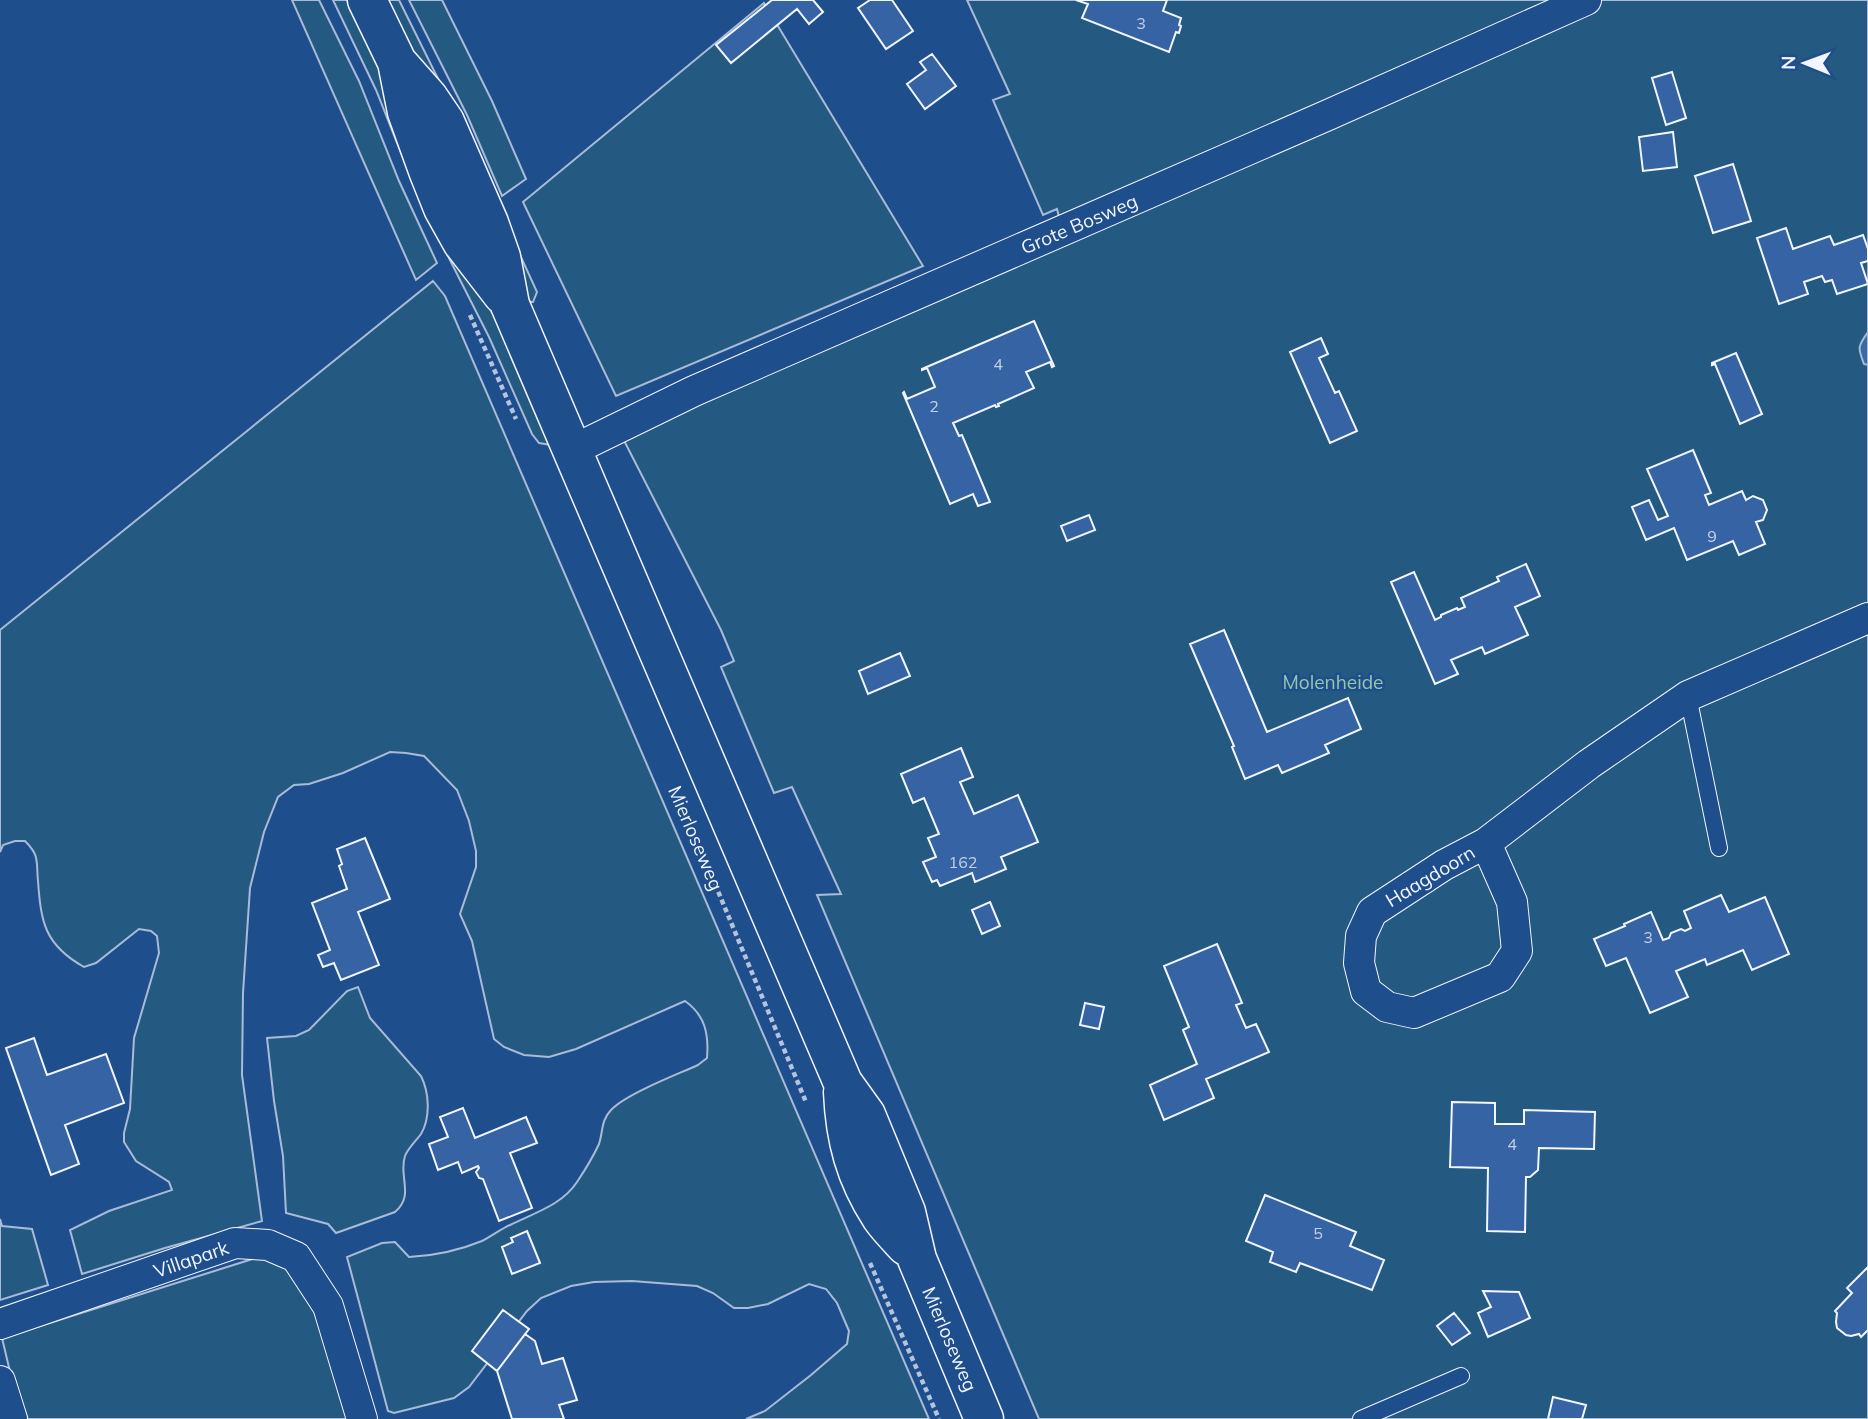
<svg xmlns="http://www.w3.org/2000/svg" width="1868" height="1419" font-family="Mulish,sans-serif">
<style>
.green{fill:#245a82;stroke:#a8bbd7;stroke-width:2}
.water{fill:#3b69a3;stroke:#a8bbd7;stroke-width:2}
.building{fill:#3563a3;stroke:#f2f6ff;stroke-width:2}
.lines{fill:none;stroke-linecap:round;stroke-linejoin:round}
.lane-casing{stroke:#f2f6ff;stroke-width:18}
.street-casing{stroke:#f2f6ff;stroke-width:32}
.secondary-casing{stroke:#f2f6ff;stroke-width:41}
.path{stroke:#b3c4dc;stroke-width:4.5;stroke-dasharray:5 3.5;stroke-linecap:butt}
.lane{stroke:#1f4e8c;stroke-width:16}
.street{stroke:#1f4e8c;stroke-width:30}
.secondary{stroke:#1f4e8c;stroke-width:38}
.labels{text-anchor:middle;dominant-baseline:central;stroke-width:5;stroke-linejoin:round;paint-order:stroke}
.number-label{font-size:16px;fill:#c3d1e8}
.street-label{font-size:19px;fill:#f2f6ff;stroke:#1f4e8c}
.park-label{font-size:19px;fill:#97c8a6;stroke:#1f4e8c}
</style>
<rect width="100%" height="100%" fill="#1f4e8c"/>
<path class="green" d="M292,0H319L359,81L399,181L437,263L416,280Z
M333,0H347L374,56L476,286L504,332L551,445L539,443L532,434L489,337L421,203L376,90Z
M386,0H399L457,117L537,292L533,302H530L412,51Z
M409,0H442L492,101L526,179L502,196L467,115Z
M967,0H1868V1419H1039L817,895L841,894L792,787L774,793L721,667L734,661L721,630L614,421L1060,221L1057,209L1043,215L993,100L1010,94Z
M764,3L923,266L616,396L523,202Z
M433,281L445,296L929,1419H746L765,1411L811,1375L847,1344L849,1331L837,1303L826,1289L809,1284L768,1304L748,1308H734L713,1293L697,1286L632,1281L594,1282L571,1286L541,1298L527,1311L469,1387L454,1398L394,1413L388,1411L347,1257L382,1243L395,1242L409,1257C432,1256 460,1250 482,1241C492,1236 501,1229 510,1225C534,1213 562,1205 577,1182C585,1170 593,1157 599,1144C603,1132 601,1120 611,1110C626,1094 676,1075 698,1065L707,1058C709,1034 705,1015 685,1001L576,1049L549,1057L524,1055L504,1047L494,1039L472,941L460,914L476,867V851L469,821L457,790L424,756L406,753L390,752L343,773L309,784L294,785L278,797L264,832L250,888L243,993L242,1075L262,1221L165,1248L82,1274L70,1230L109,1211L172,1190L169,1182L136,1161L124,1142V1133L130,1109L134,1038L159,953L157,936L151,931L139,929L96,963L84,967C45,945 41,923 38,881C36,861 40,856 25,841H15L3,845L0,852V630Z
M358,987L370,1018L421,1076C429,1092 431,1117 421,1134C416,1141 408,1148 405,1156C398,1176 415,1195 395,1212L336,1233L328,1224L286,1213L283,1156L274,1101L267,1038L296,1036L309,1030L347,991Z
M0,1219L2,1226L32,1229L48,1285L0,1300Z
M262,1256L298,1264L353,1419H28L11,1376L2,1338Z"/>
<path class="water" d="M1868,332V365L1864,364C1858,348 1857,347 1868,332Z"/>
<path class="building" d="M772,0H813L823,12L809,24L797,9L731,63L716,45Z
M870,0H892L913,31L886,49L858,8Z
M1076,0H1167L1163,11L1181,18L1179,25L1181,26L1179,33L1176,32L1169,52L1082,18L1088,4Z
M932,54L956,86L925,109L907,84L926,70L920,62Z
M1672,72L1686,118L1666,125L1652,78Z
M1673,132L1677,167L1643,171L1639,137Z
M1733,164L1751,221L1713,233L1695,176Z
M1786,228L1793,249L1830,236L1834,245L1863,235L1868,249V261L1861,263L1868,284L1837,294L1832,280L1825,282L1822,276L1804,282L1808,294L1779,304L1757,238Z
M1034,321L1054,366L1052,367L1050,362L1026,372L1034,388L998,404L999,406L996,407L995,405L953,423L959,436L962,435L990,502L978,506L973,494L950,504L903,393L904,392L907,399L935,387L927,368L922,370V369Z
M1321,338L1328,354L1319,358L1335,393L1339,391L1357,431L1330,443L1290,352Z
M1736,353L1762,414L1740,424L1715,364L1712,365V363Z
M1693,450L1711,493L1705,495L1709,505L1742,491L1746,500L1753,496L1763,500L1767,510L1763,520L1756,522L1765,544L1739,555L1733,541L1687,560L1674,528L1646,540L1632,507L1649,500L1658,520L1668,516L1647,469Z
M1089,515L1095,530L1067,541L1061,526Z
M1526,564L1540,596L1515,607L1528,635L1485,654L1482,647L1451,660L1458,674L1435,684L1391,582L1414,572L1435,620L1441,617V615L1457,608L1458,610L1465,607L1461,598L1499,581L1497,577Z
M1224,630L1267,732L1348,698L1361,729L1325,745L1329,753L1282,773L1278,765L1245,779L1232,747L1234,746L1190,644Z
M900,653L910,676L868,694L859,671Z
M961,748L973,777L960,782L974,814L1018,795L1038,842L1001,857L1006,869L975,882L972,873L940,886L937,880L932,882L923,862L936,857L928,838L939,834L924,798L913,803L901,774Z
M365,838L390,899L358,912L379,965L341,980L334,963L323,967L318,955L330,950L312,903L347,889L339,866L342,864L337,849Z
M1721,895L1729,912L1765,897L1789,954L1752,970L1743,950L1707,965L1705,959L1676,971L1688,997L1650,1013L1626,958L1606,966L1594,939L1625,926L1624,924L1651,912L1663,940L1669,938L1671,933L1681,929L1685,931L1691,928L1684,911Z
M990,902L1000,926L982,934L972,910Z
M1217,944L1242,1003L1236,1005L1246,1028L1256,1024L1269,1052L1206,1079L1214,1098L1164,1120L1150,1085L1197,1064L1183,1030L1189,1027L1164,966Z
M1085,1003L1104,1007L1099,1029L1080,1025Z
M34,1038L47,1075L106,1054L124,1103L65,1125L79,1164L51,1175L6,1048Z
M1452,1102L1495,1103V1124H1524V1110L1595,1112L1594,1149L1539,1148L1538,1170L1530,1177H1526L1525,1232L1487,1231L1488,1168L1450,1167Z
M463,1108L475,1138L526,1117L537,1143L510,1153L532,1208L499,1221L483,1179L479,1178L476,1172L479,1168L478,1166L462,1173L458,1162L438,1170L429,1144L448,1137L440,1117Z
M1265,1195L1356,1232L1350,1246L1384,1260L1372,1290L1300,1263L1296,1272L1270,1262L1273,1252L1246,1241Z
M527,1231L540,1263L512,1274L502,1247L513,1242L511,1238Z
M1868,1267V1330L1861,1337L1859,1334L1851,1336L1846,1335L1837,1328L1836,1322L1837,1313L1835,1311L1852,1293L1847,1288Z
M1483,1291L1519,1292L1530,1318L1488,1337L1478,1313L1491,1307Z
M503,1310L529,1329L497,1371L472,1351Z
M1454,1313L1470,1333L1452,1345L1437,1326Z
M525,1334L535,1341L542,1364L563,1358L577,1400L559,1405L564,1419H512L497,1371Z
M1553,1397L1586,1405L1582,1419H1548Z"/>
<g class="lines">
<g class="lane-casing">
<path id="lane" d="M1688,696L1719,848
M1361,1419L1461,1376"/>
</g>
<g class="street-casing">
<path id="street" d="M573,450L694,391L1328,115L1586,0
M1486,843L1512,902L1517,951L1500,977L1414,1013L1387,1007L1366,991L1359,963L1361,936L1372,912L1444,865Z
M1486,843L1589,764L1688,696L1868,618
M0,1324L235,1243L268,1245L296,1257L328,1306L362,1419
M0,1381L12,1419"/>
</g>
<g class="secondary-casing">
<path id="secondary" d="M367,0L397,62L407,112L429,173L443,208L462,242L503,295
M397,62L428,97L445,122L489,223L501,257L510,305L843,1083L866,1115L906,1212L917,1259L984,1419
M843,1092C845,1139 855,1177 881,1217C888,1227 898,1237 906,1246"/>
</g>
<path class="path" d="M470,315L516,419
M715,884L806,1102
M870,1263L939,1419"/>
<use href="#lane" class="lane"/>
<use href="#street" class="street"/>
<use href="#secondary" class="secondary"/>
</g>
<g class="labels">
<g class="number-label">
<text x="1141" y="23">3</text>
<text x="998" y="364">4</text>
<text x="934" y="406">2</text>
<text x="1712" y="536">9</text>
<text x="963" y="862">162</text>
<text x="1648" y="937">3</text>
<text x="1512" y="1144">4</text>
<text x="1318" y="1233">5</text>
</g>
<g class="street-label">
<text transform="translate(1079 224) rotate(-23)">Grote Bosweg</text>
<text transform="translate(696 838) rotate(67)">Mierloseweg</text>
<text transform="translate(1430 876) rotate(-31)">Haagdoorn</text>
<text transform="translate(191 1259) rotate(-19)">Villapark</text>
<text transform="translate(950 1339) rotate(67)">Mierloseweg</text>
</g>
<g class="park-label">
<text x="1333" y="682">Molenheide</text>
</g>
</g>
<g transform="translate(1805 63) rotate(271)" stroke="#1f4e8c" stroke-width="5" paint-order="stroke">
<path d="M0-5L12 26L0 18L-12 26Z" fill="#f2f6ff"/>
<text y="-10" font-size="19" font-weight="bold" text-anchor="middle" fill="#f2f6ff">N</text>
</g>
</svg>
